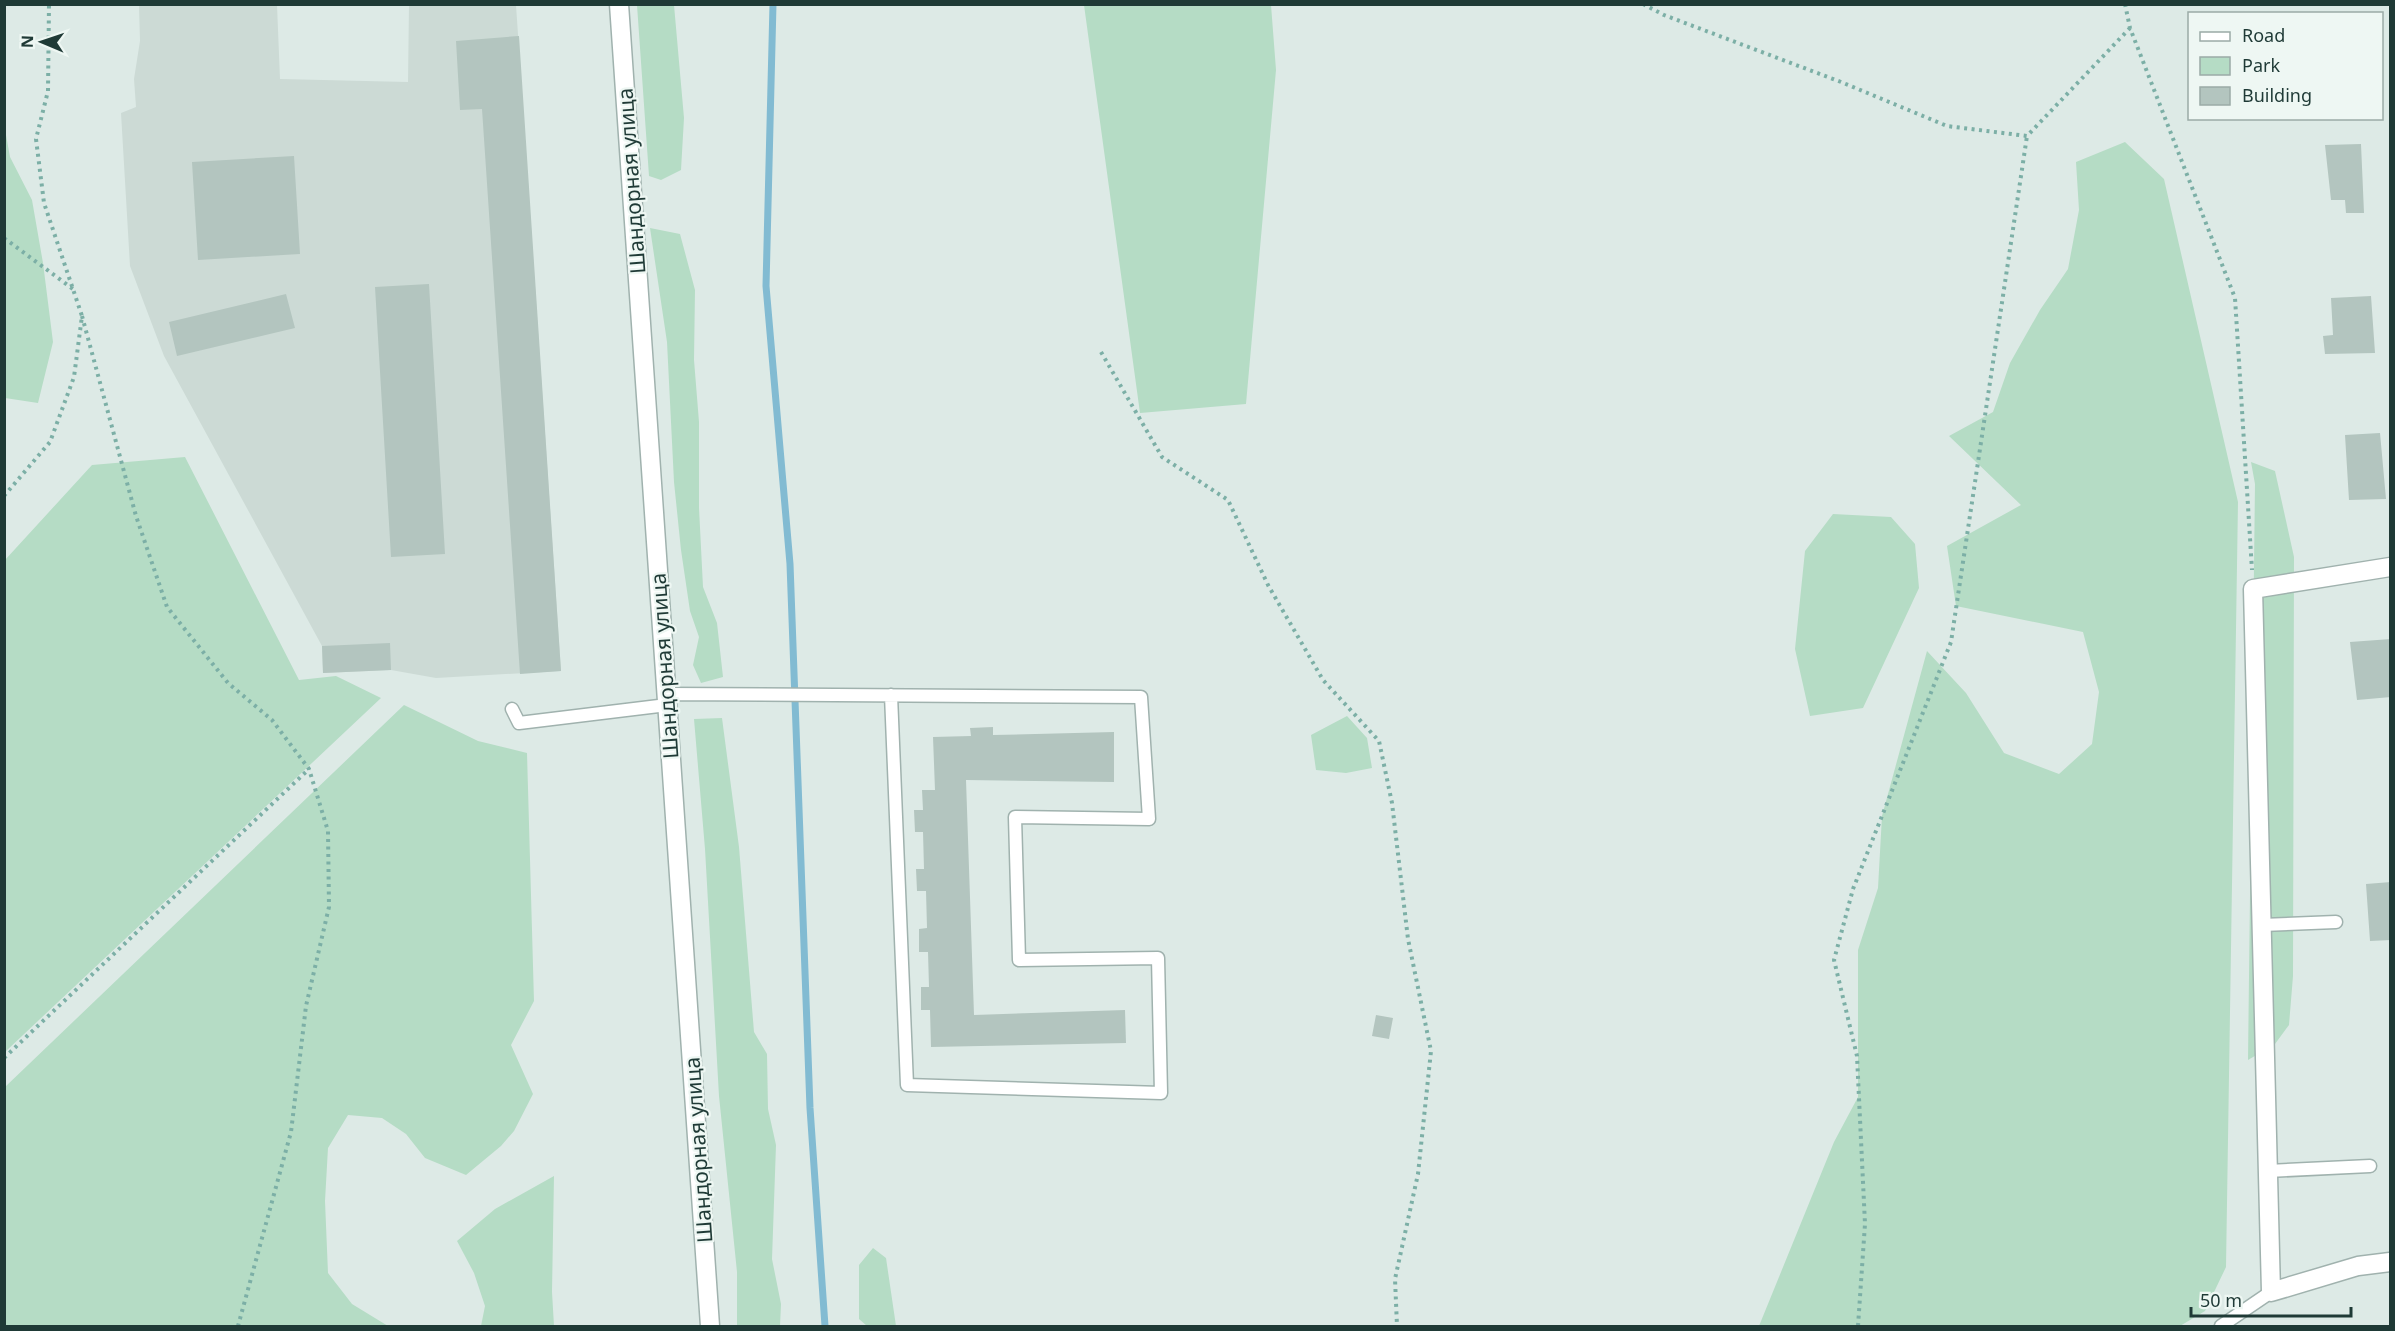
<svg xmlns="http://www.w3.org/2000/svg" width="2395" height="1331" font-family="'Noto Sans',sans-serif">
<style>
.built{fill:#ccdad5}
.green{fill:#b5dcc5}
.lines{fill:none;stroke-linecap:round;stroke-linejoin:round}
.stream{stroke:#82bbd2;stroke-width:7}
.building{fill:#b3c5bf}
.service-casing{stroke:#a0b2ae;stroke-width:15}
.minor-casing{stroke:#a0b2ae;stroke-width:21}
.tertiary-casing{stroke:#a0b2ae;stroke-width:21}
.path{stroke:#7cafa6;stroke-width:4;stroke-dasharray:3 4.5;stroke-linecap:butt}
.service{stroke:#fff;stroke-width:12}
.minor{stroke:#fff;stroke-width:18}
.tertiary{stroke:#fff;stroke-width:18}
.labels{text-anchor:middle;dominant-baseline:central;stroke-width:4.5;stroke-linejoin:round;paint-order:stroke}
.street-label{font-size:21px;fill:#1f3a36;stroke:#eef7f3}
</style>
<rect width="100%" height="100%" fill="#ddeae6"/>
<path class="built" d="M139,5H277L280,79L408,82L409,5H516L561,671L436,678L391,670L323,673L322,646L164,356L130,266L121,113L136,107L134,79L140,41Z"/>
<path class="green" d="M637,5H674L684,118L681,170L661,180L649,176Z
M1084,5H1271L1276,70L1246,404L1140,413Z
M4,124L10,157L32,200L43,263L53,342L38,403L5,398Z
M2125,142L2164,179L2238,502L2226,1267L2205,1311L2180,1326H1759L1834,1142L1858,1097V950L1878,888L1882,816L1927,651L1966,693L2004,753L2059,774L2092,744L2099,692L2083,632L1956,606L1947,546L2021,505L1949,436L1993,412L2010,363L2040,310L2068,269L2079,210L2076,162Z
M650,228L680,234L695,290L694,360L699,422V508L703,587L717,623L723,677L701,683L693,665L699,637L690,611L681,550L674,482L667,342Z
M185,457L299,680L336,676L381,698L5,1052V560L92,465Z
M2251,462L2275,471L2294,557L2293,976L2289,1025L2275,1044L2248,1060L2255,484Z
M1833,514L1891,517L1915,544L1919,588L1863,708L1810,716L1795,649L1805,551Z
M404,705L478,741L527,753L534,1001L511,1045L533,1094L514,1131L501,1146L466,1175L425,1158L406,1134L382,1118L348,1115L328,1148L325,1201L328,1273L352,1304L388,1326H5V1087Z
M1347,716L1367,738L1372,768L1346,773L1316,770L1311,735Z
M722,718L739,847L754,1032L767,1054L768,1109L776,1145L772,1259L781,1304L780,1326H737V1272L719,1096L705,849L694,719Z
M554,1176L552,1292L554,1326H481L485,1306L474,1273L457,1241L495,1209Z
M873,1248L886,1258L896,1326H867L859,1319V1265Z"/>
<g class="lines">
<path class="stream" d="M773,4L766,286L790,564L810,1108L825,1326"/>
</g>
<path class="building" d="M519,36L561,671L520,674L482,109L460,110L456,41Z
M2361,144L2364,213H2346L2345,200H2331L2325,145Z
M294,156L300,254L198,260L192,162Z
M429,284L445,554L391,557L375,287Z
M286,294L295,328L177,356L169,322Z
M2371,296L2375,353L2325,354L2323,336L2333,335L2331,298Z
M2380,433L2386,499L2349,500L2345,435Z
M2391,639V697L2357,700L2350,642Z
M390,643L391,670L323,673L322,646Z
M993,727V735L1114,732V782L966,780L974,1015L1125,1010L1126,1043L931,1047L930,1010H921V987H929L928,952H919V929L927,928L926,891H917L916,869H924L923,832H915L914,810H923L922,790H935L933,737L971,736L970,728Z
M2391,882V940L2370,941L2366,884Z
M1376,1015L1393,1018L1389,1039L1372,1036Z"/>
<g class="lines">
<g class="service-casing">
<path id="service" d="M666,694L1141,697L1149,819L1015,817L1019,960L1158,958L1161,1093L907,1085L891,695
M512,709L519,723L667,705
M2262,925L2336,922
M2268,1171L2370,1166
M2221,1326L2271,1292"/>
</g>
<g class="minor-casing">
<path id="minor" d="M2390,567L2253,589L2271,1292L2358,1266L2390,1262"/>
</g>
<g class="tertiary-casing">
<path id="tertiary" d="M619,4L710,1326"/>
</g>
<path class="path" d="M1643,4L1664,15L1841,82L1947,126L2027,136L2130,28
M2125,4L2130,28L2235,298L2252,570
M4,238L73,289
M82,316L136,516L167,607L228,683L272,720L309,769L328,831L329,907L306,1006L291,1132L238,1326
M1101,352L1162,457L1228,500L1268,585L1323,680L1379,741L1392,803L1408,939L1431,1051L1418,1174L1395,1279L1397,1326
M4,496L50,442L74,377L82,316L44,203L36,139L48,91L49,4
M4,1058L309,769
M1858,1326L1865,1224L1857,1056L1834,960L1853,889L1951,642L2027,136"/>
<use href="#service" class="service"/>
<use href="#minor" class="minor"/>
<use href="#tertiary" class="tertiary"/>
</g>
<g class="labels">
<g class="street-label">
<text transform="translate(631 181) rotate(-94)">Шандорная улица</text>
<text transform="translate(664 666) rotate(-94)">Шандорная улица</text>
<text transform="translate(698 1150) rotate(-94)">Шандорная улица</text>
</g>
</g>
<rect width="2395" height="1331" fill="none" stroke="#1f3a36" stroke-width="12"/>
<rect x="2188" y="12" width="195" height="108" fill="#eef7f3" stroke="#9baba7" stroke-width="1.5"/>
<rect x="2200" y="32" width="30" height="9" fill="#ffffff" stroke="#9baba7" stroke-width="1.5"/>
<text x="2242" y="42" font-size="18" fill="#1f3a36">Road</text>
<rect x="2200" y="57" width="30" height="18" fill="#b5dcc5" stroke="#9baba7" stroke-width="1.5"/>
<text x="2242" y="72" font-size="18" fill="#1f3a36">Park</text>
<rect x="2200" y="87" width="30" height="18" fill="#b3c5bf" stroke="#9baba7" stroke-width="1.5"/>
<text x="2242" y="102" font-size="18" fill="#1f3a36">Building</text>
<g transform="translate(42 42) rotate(272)" stroke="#eef7f3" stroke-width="4.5" paint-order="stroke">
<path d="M0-4.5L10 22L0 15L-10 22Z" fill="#1f3a36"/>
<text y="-9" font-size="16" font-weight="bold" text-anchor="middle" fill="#1f3a36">N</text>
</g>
<path d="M2191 1307v9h160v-9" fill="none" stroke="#1f3a36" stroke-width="3"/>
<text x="2200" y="1307" font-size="18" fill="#1f3a36" stroke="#eef7f3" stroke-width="4.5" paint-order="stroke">50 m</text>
</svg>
